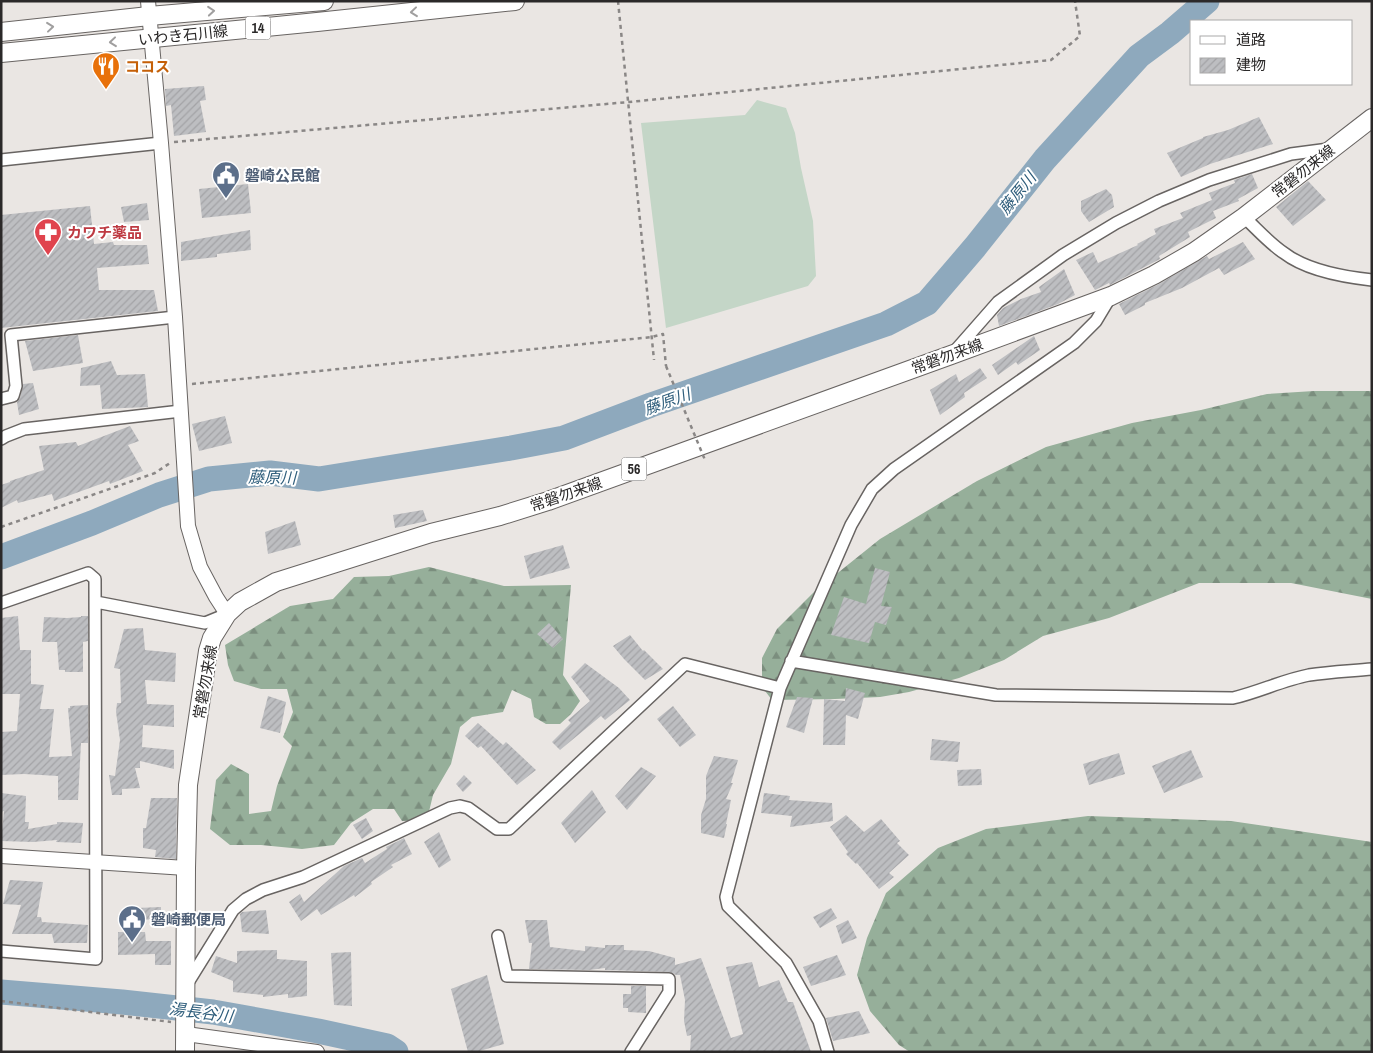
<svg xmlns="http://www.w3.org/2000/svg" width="1373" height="1053" font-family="'Archivo Narrow','Noto Sans JP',sans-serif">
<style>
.forest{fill:url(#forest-firs)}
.pitch{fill:#c4d6c7}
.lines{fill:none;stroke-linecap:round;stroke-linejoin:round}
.river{stroke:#8ea9bd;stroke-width:25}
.building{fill:url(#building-hatch)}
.minor-casing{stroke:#686462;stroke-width:14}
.tertiary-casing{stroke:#686462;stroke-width:16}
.primary-casing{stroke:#686462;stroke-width:20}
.path{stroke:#8a8786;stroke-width:2.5;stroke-dasharray:4 4;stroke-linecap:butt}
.minor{stroke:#fff;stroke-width:11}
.tertiary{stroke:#fff;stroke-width:14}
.primary{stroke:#fff;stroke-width:18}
.path-bridge{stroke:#8a8786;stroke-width:2.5;stroke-dasharray:4 4;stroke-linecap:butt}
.oneway{stroke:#a09f9f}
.labels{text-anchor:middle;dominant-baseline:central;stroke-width:4;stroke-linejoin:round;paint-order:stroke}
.shield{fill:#fff;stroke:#6b6969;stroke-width:1}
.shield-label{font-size:14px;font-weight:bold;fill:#2b2929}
.street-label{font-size:15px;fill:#2b2929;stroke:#fff}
.food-label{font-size:15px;font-weight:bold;fill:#c56008;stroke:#fff;text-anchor:start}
.service-label{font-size:15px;font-weight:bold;fill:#4e5e75;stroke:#fff;text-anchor:start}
.health-label{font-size:15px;font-weight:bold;fill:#be3a42;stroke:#fff;text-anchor:start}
.water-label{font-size:16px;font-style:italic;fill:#2e5d7b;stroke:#fff}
</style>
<defs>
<pattern id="forest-firs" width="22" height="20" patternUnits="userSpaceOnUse" patternTransform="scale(1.25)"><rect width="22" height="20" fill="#96af9a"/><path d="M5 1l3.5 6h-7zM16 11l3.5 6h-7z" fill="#7b8e7e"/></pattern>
<pattern id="building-hatch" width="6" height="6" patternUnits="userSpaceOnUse" patternTransform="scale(1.25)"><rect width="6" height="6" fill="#bdbec1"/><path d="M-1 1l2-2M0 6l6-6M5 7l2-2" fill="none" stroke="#a3a3a6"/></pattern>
</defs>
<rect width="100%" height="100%" fill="#eae6e3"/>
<path class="forest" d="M1314,391H1372V599L1291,583H1199L1109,618L1043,636L1004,660L959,678L909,692L880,697L835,699L772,700L762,687V658L777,629L814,592L880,539L977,481L1046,447L1132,423L1201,410L1267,394Z
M429,567L504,586L571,585L563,675L580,701L571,714L560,724H546L534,717L531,699L512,690L503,712L472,717L460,727L451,764L433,795L427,820L402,821L394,809H373L351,823L334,845L302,849L261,845H230L210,829L216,780L231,764L249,774V814L271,811L277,786L292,746L283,737L293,712L287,689H261L234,681L228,665L225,645L290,606L333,599L354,577L389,576Z
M1088,816L1231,821L1372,842V1052H910L899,1045L870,1011L857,975L867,938L886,893L938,848L986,829Z"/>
<path class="pitch" d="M757,100L786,108L795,133L801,168L813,221L816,276L808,286L666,328L641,123L745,115Z"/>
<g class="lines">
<path class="river" d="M1,557L92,523L159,495L209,479L270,473L319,479L511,448L564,438L651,405L886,324L927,303L975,247L1045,159L1139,56L1170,33L1207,1
M1,992L122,1002L213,1012L318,1031L387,1046L396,1052"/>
</g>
<path class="building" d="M204,86L206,100L200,101L206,132L174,136L171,105L166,106L165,89Z
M1259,117L1273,144L1210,164L1181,177L1167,153L1203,138V137L1228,130Z
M1252,174L1258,188L1238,199L1239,201L1213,211L1216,218L1188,232L1190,237L1159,256L1160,259L1110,285L1109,283L1095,290L1076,260L1093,252L1098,263L1138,245L1137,244L1156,234L1154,229L1183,218L1180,213L1212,200L1209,193L1235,183L1234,180Z
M1308,181L1326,200L1293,226L1276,207Z
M248,184L251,213L202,218L199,189Z
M1106,189L1112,195L1114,207L1089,222L1081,211V201Z
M147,203L149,220L124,222L121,207Z
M90,206L94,244L113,242L114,245H147L149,264L97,268L99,290H154L158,311L1,328V215Z
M250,230L251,250L217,254V257L181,261V242Z
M1243,242L1255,259L1224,275L1219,268L1182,288L1145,303V305L1125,315L1119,304L1159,284L1207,256L1209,259Z
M1064,269L1075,295L1058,304L999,326L997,315L1003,308L1021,299L1041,292L1039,287Z
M78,335L83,363L33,371L25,341Z
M1034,336L1040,350L1018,365L1016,362L998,375L992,365Z
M111,361L117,375L145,374L148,407L102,409L100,385L80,386L81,368Z
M980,368L987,378L964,393L965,397L940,415L930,390L956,374L959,382Z
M33,383L39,409L19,415L17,402L20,398L23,384Z
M225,416L232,443L199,451L192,424Z
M130,426L139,441L128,445L143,471L110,484L109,481L54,501L52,494L18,503L17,500L1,508V485L10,482V481L44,470L39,446L76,442L78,446Z
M423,510L427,521L395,528L393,515Z
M295,521L301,545L268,554L265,532Z
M563,545L570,568L530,579L524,556Z
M875,568L890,572L881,606L892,607L886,625L875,622L869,643L831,635L844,597L866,604Z
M18,616L20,650H31V684L44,685L40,709H54L49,757L72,756L68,708H70V706L88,705V743H81L78,800H58V776L24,774L1,775V732L17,731L20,694H1V618Z
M81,616H88V641L83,642V672H65V670H59L57,642H42L44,617L67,618L81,617Z
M549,623L563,639L553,648L537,634Z
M143,628L145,650L176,653L175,682L145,680L147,704L174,705V727L143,725L142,747L174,750V769L140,761V768H135L140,788L122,789V795H112L109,775L115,776L120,740L116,712L117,703H121L120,669L114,668L124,629Z
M630,635L643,651L644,650L663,669L645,680L624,659L613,646Z
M585,663L619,688L630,700L605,720L601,716L560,750L552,742L571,723L568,720L590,701L571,677Z
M846,688L865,693L858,719L846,715L845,745H823L824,699L845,701Z
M268,696L286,702L280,733L260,728Z
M797,697L813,698L804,733L786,727Z
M673,706L696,735L680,747L657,719Z
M478,723L503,745L506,742L536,770L517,785L481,746L478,748L465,736Z
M932,739L960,742L958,762L930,760Z
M1191,750L1203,777L1164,793L1152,766Z
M1119,753L1125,774L1089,785L1083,764Z
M714,756L738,760L731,783H733L726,799L731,800L726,824H727L724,838L701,833V815L706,799V776Z
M641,767L656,776L627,810L615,796Z
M981,769L982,785L958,786L957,770Z
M464,775L472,783L463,792L456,784Z
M592,790L606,812L575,843L561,823Z
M1,793L26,796L25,822H29L28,829L57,824V822L83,823L81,843L56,842L57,840L33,842L1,841L4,811L1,812Z
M764,793L790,796L789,800L832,803L833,821L790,827L792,816L761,813Z
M151,798H177L176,859L155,857L156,850L143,848V828H146Z
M846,815L864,832L881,819L900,841L897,843L909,855L889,873L894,877L879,889L857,863L856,864L846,854L848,852L830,827Z
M366,818L373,831L362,839L353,825Z
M439,832L451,860L439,868L424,842Z
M404,838L412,854L391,865L393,867L371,882L372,884L355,897L354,895L321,915L317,909L301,921L289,902L300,894L304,902L344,866L362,858L365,863L387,849L386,847Z
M10,880L43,882L37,917H41L42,922L88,925L87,943H54L52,934H12L21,905L3,904Z
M161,907V919L139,920L137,908Z
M831,908L837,918L820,928L813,917Z
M266,910L269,934L242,932L240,914L242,912Z
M525,920H547L550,947L585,951V946L605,948V945H624V950L649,951L675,958V965L701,958L731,1038L743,1034L726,967L752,962L759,987L779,980L788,1002H793L811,1052H690L691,1035L687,1036L684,1021L685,1000L680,975H676L673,973L669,972L605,970V968L589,970L529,969L532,943H529Z
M848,920L857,938L842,944L836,926Z
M118,932H145L146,941H171V965H155V954L118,955Z
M277,950V959L307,961V996L288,998V994L263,997V995L233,992V981L211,972L216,956L237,963V951Z
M351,952L352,1006L334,1005L331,953Z
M837,955L846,975L811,986L803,967Z
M487,975L504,1044L476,1052H468L451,989Z
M631,986H646V1013L628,1012V1008H623V994H631Z
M859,1011L870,1033L833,1041L826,1018Z"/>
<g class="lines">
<g class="minor-casing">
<path id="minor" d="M1,160L161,143
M1244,217C1257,229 1269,243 1284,253C1306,270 1344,277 1372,280
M954,352L998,302L1063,255L1116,223L1159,201L1209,180L1291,154L1329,149
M1,399L13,396L16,386L11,335L175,317
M1,439L6,436L24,429L181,411
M96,602L205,623L227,614
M1,603L88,573L95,579L96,959L1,951
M791,661L996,695L1233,698C1259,692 1283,680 1309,675C1329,672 1351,671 1372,669
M498,936L507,976L669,979V992L631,1052
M187,984L233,910L246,899L263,890L303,877L450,808L460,806L468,808L497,829H509L685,664L780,688
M828,1052L819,1021L786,963L728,906L726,897L780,688L851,525L872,489L894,469L1074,343L1096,321L1111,296"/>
</g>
<g class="tertiary-casing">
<path id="tertiary" d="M148,1L161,143L175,317L188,526L200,567L216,597L227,614
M1,856L186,868
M186,1034L317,1052"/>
</g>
<g class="primary-casing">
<path id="primary" d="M1,32L149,16L324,1
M1,53L317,22L515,1
M185,1052L186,868L188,785L208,651L212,638L227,614L240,602L276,582L431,533L500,516L548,501L951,355L1111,296L1154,275L1194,252L1244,217L1372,118"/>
</g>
<path class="path" d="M618,1L654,360
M174,142L629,102L1051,60L1080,36L1075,1
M192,384L652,337L663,334L666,366
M1,527L155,473L170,463
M1,1001L171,1022"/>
<use href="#minor" class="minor"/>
<use href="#tertiary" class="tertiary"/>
<use href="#primary" class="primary"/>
<path class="path-bridge" d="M666,366L705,460"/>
</g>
<defs><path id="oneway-chevron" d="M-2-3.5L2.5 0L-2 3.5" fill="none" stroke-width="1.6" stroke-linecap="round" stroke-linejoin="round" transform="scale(1.25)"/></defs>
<g class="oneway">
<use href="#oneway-chevron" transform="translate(211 11) rotate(-5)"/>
<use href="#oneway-chevron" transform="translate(414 12) rotate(174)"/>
<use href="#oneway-chevron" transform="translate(50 27) rotate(-6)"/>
<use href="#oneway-chevron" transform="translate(113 42) rotate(174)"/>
</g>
<defs>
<g id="restaurant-pin" transform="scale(1.4375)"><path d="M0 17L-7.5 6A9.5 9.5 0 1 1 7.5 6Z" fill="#e8710a" stroke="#fff"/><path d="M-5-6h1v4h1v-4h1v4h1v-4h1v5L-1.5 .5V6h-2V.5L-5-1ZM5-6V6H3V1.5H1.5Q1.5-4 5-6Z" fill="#fff"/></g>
<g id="civic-pin" transform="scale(1.4375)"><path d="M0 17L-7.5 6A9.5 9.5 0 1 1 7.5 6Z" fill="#5c6f8a" stroke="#fff"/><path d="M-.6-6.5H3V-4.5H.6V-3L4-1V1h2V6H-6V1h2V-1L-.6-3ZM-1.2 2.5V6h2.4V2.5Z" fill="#fff"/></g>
<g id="pharmacy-pin" transform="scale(1.4375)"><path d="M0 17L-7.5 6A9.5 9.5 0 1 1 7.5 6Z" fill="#e0444e" stroke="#fff"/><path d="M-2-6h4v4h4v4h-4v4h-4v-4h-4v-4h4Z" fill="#fff"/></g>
</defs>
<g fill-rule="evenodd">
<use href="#restaurant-pin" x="106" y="66"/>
<use href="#civic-pin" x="226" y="175"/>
<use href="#pharmacy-pin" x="48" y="232"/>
<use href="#civic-pin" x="132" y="919"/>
</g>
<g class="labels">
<g class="shield">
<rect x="245.5" y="16.5" width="25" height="23" rx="4"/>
<rect x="621.5" y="457.5" width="25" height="23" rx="4"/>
</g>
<g class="shield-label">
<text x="258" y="28">14</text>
<text x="634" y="469">56</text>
</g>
<g class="street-label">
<text transform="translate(183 35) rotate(-6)">いわき石川線</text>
<text transform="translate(1303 171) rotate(-38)">常磐勿来線</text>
<text transform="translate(947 356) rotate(-20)">常磐勿来線</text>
<text transform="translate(566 494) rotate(-19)">常磐勿来線</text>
<text transform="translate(205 682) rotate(-80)">常磐勿来線</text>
</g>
<g class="food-label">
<text x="125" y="66">ココス</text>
</g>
<g class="service-label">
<text x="245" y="175">磐崎公民館</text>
<text x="151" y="919">磐崎郵便局</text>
</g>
<g class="health-label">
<text x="67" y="232">カワチ薬品</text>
</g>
<g class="water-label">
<text transform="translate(1017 193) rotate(-51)">藤原川</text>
<text transform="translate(667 401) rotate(-20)">藤原川</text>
<text transform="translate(272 477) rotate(1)">藤原川</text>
<text transform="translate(201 1012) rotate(7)">湯長谷川</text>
</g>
</g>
<rect width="1373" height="1053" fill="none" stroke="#2b2929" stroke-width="5"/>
<rect x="1190" y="20" width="162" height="65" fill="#ffffff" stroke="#aaa9a9"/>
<rect x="1200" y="36" width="25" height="8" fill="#ffffff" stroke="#aaa9a9"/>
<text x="1236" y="45" font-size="15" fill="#2b2929">道路</text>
<rect x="1200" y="58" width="25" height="15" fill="url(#building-hatch)" stroke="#aaa9a9"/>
<text x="1236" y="70" font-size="15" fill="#2b2929">建物</text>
</svg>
